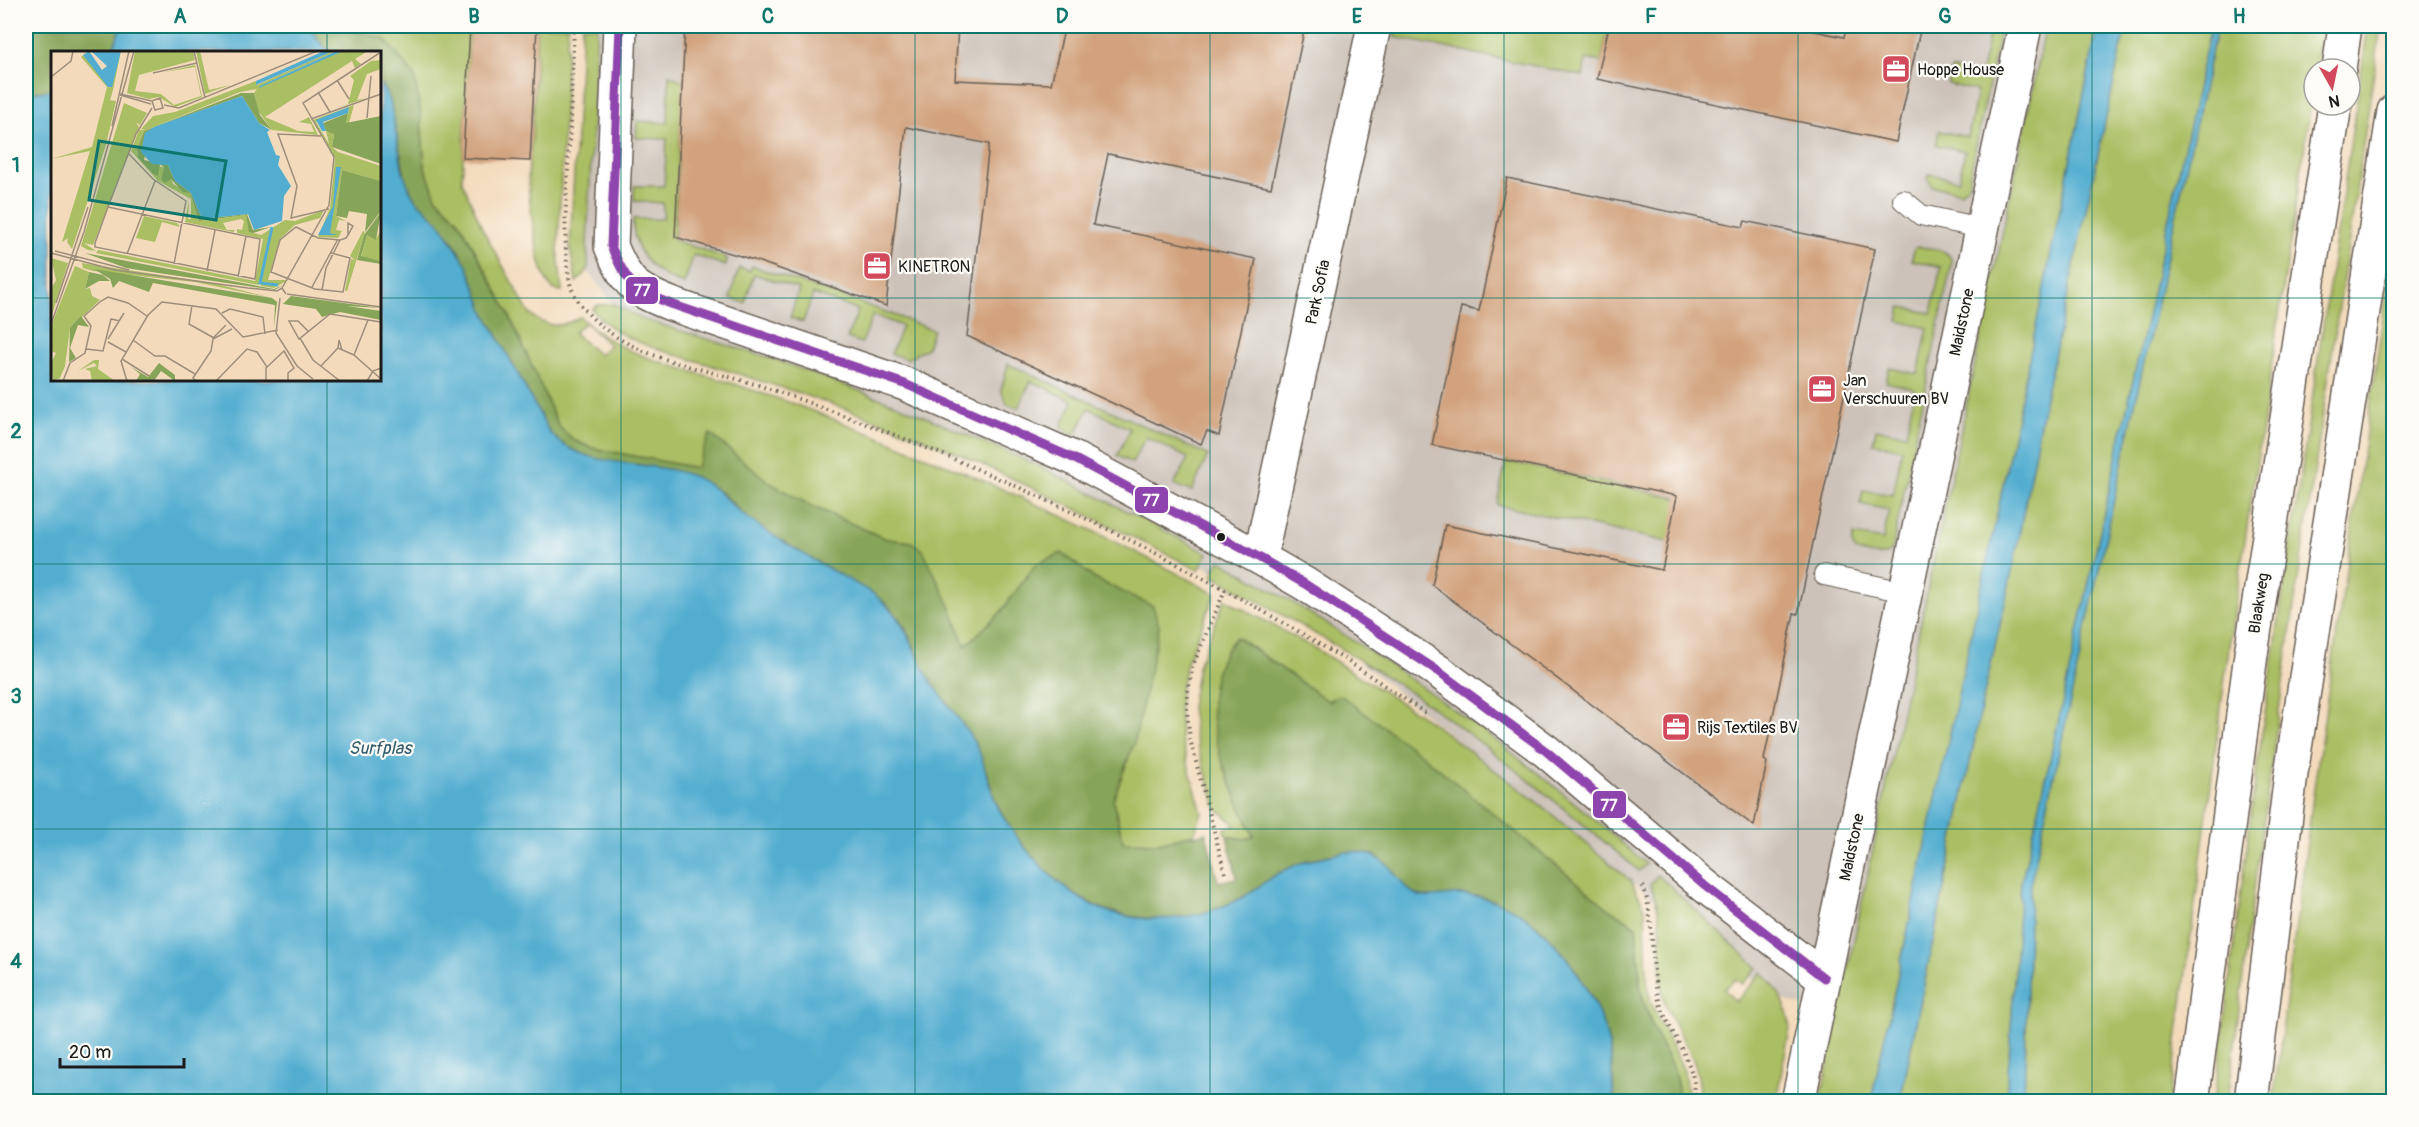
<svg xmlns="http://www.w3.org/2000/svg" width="2419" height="1127" font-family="Pangolin,sans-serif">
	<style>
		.industrial { fill: #ccc2b9 }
		.green { fill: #aabe63; stroke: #636d40; stroke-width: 1.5; fill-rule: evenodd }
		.forest { fill: #87a559; stroke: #52603a; stroke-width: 1.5 }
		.water { fill: #52add0; stroke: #376476; stroke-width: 1.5 }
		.building { fill: #d1a27d }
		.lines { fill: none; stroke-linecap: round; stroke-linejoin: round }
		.service-casing { stroke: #675e54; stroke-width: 22 }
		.minor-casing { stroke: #675e54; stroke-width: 36 }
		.secondary-casing { stroke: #675e54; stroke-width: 36 }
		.path { stroke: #675e54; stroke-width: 4; stroke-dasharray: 1.5 4.5; stroke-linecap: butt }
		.service { stroke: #fff; stroke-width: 20 }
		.minor { stroke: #fff; stroke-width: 33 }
		.secondary { stroke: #fff; stroke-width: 33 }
		.bus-1-casing { stroke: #fdfcf7; stroke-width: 14 }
		.bus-1 { stroke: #8e44ad; stroke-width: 9 }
		.grid { fill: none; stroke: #0f766e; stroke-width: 1.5; stroke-opacity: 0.55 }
		.bus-dot { fill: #1c1c1c; stroke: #fdfcf7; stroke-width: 2 }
		.labels { text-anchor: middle; stroke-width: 4.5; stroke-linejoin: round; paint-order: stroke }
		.poi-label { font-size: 16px; fill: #1c1c1c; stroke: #fdfcf7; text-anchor: start }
		.street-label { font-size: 16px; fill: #1c1c1c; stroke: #fdfcf7 }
		.water-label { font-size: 18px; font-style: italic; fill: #345d6d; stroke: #fdfcf7 }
		.inset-river { fill: none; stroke: #52add0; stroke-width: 3 }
		.inset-road { fill: none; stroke: #9d8e7b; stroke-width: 1.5 }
		.view { fill: #0f766e; fill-opacity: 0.15; stroke: #0f766e; stroke-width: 3 }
		.inset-edge { fill: none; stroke: #1c1c1c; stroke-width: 3 }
		.line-badge { stroke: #fdfcf7; stroke-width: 2 }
		.badge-label { font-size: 16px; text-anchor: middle; font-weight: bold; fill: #fff }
		.neatline { fill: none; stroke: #0f766e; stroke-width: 2 }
		.grid-label { font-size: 20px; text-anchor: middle; font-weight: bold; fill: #0f766e }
	</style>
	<rect width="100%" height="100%" fill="#fdfcf7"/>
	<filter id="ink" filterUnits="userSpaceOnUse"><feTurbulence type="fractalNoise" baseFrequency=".0167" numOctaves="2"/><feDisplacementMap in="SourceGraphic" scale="12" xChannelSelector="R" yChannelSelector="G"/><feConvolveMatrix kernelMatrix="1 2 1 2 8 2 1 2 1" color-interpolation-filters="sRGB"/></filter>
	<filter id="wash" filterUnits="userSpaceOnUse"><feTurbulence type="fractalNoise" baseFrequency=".008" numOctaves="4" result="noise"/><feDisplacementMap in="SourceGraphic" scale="24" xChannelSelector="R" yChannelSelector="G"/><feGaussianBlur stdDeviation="1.35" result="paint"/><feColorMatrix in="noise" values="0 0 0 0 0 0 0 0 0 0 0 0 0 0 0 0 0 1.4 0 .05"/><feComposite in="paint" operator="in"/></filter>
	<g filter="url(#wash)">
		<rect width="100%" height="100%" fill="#f3dabb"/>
		<polygon class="industrial" points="591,26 2047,26 1842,1020 1775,997 1311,622 910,413 629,324 586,269"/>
		<g class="green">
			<path d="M337 26H470L462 181 483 230 529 313C546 329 561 328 580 317 618 354 666 364 715 378 747 388 778 398 810 410 948 463 1086 522 1215 594L1187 662 1180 692 1179 707 1181 739 1202 813 1194 834 1159 843 1123 842 1113 800 1135 740 1159 626 1152 606 1095 579 1062 553 1036 564 1001 612 965 647 950 606 911 542 886 539 809 505 770 483 710 434 697 468 592 448 575 441 559 427 507 310 459 221 436 197 425 168 420 109 414 75 384 39ZM585 322 609 345 599 355 574 333Z"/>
			<path d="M537 26H568L558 252 562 291C557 291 553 290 550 286 536 269 526 186 529 163 535 121 535 71 537 26Z"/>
			<path d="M582 26H597L587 246C587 265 594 269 576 282L570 248Z"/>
			<polygon points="1397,26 1609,26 1601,62 1586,59 1583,76 1394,37"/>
			<polygon points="1972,26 2001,26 1968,185 1961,192 1932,186 1928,179 1929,174 1959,180 1965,151 1936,145 1939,131 1968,137 1977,91 1948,84 1951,69 1980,76 1990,30"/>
			<polygon points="2046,26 2098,26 1999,505 1871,1101 1820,1102"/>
			<polygon points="2126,26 2211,26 2038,814 2021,882 2006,1101 1900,1102 1984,694 2014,563 2043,407"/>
			<polygon points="2217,26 2322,26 2316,69 2314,69 2314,85 2229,646 2169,1101 2024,1102 2030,886"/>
			<polygon points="2368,26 2381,26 2287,654 2249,925 2228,1101 2214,1101 2257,767"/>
			<path d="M669 75 683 81 674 240 727 258 726 266 694 255 684 284C653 275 632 252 633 219H663V203L634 201V186H664L667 139 636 138 637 121 668 123Z"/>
			<path d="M1918 247C1930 248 1950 248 1952 262L1892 550C1883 560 1869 554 1856 551L1852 544 1854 535 1883 540 1889 510 1860 504 1863 490 1893 495 1902 449 1873 443 1876 429 1906 434 1915 389 1886 382 1889 368 1918 374 1928 328 1898 321 1901 307 1931 313 1941 267 1911 260 1915 248Z"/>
			<polygon points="2393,249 2393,1101 2273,1101 2313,796"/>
			<polygon points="752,266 875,308 933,330 927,348 907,359 891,354 902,326 873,315 862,343 847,338 858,310 813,294 803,322 790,318 799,289 754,274 745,303 730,298 739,268 750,271"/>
			<path d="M613 304 642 319 776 360 898 405 1037 465 1208 553 1199 570C1114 528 1028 484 941 446 867 414 790 390 713 366 674 353 618 344 592 309L598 305Z"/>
			<polygon points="1008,364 1208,455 1192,491 1174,485 1188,458 1146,437 1132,463 1117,456 1130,429 1089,408 1075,435 1061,428 1073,401 1031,381 1018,408 1007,404 1001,390"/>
			<polygon points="1506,461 1685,500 1785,567 1497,505"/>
			<path d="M1220 560C1372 646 1516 748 1646 864L1639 871C1574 816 1508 762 1439 712 1367 661 1289 619 1212 575Z"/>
			<path d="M1225 599 1316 649 1430 721 1542 806 1631 881 1645 908 1647 979 1651 1003 1684 1071 1688 1101H1680L1675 1073 1652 1026 1641 992 1636 926 1608 909 1422 755 1328 701 1237 637C1185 697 1226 776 1254 837L1245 839 1227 836 1225 828 1236 825 1217 809 1195 738 1191 707 1198 666Z"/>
			<path d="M1658 875 1758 968 1742 984 1736 979 1724 989 1736 1002 1762 972C1778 990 1788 1004 1790 1028L1776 1101H1700C1701 1055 1679 1041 1665 1003 1658 983 1662 963 1661 943 1661 923 1658 902 1650 884Z"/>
		</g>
		<g class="forest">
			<polygon points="26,26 121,26 112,52 52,52 52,90 26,93"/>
			<path d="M308 26H337L384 39 414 75 420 109 425 168 436 197 459 221 507 310 559 427 575 441 592 448 696 468 710 434 770 483 809 505 886 539 911 542 923 550 950 606 965 646 1001 612 1036 564 1062 553 1095 579 1153 606 1159 626 1135 740 1113 800 1123 842 1159 843 1194 834V836L1206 833 1218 882 1237 878 1227 836 1245 839 1254 836C1226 776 1185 697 1236 637L1328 701 1340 695 1422 755 1608 908 1636 926 1641 992 1652 1026 1675 1073 1680 1101H1614C1613 1081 1613 1059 1607 1038 1593 986 1548 918 1494 901 1481 896 1467 894 1453 895 1441 896 1429 899 1418 895 1386 883 1395 845 1343 853 1320 856 1296 863 1276 875 1264 882 1253 892 1241 898 1197 922 1144 926 1098 907 1058 891 1013 841 996 802 989 785 986 766 977 749 963 719 938 696 923 667 914 647 908 628 893 611 881 597 862 589 847 579 815 560 781 542 750 520 739 512 731 499 719 491 711 485 696 484 686 481 650 471 612 464 576 453L558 442 550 433 485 313 467 265 452 240 415 199 406 182 390 100 380 83V52H332L324 47Z"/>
		</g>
		<g class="water">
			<polygon points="121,26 308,26 324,47 332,52 112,52"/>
			<polygon points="2098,26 2126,26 2043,407 2014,563 1984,694 1900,1101 1871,1101 1999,505"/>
			<polygon points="2211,26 2217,26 2030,886 2024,1101 2006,1101 2021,882 2038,814"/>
			<path d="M380 83 390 100 403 172 410 190 415 199 440 223 467 265 485 313 550 433C584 470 643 459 687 474 716 483 727 503 749 519 788 547 832 570 874 594 904 618 907 636 924 669 939 697 963 720 978 749 986 767 989 787 997 805 1014 839 1050 881 1083 900 1131 928 1196 923 1243 897 1256 890 1266 880 1279 873 1297 863 1319 857 1340 853 1363 849 1382 855 1396 875 1403 884 1408 892 1420 896 1430 899 1441 896 1452 895 1466 894 1480 896 1494 901 1548 918 1592 986 1607 1037 1613 1058 1612 1080 1614 1101H26V93L52 90V380H380Z"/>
		</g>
		<g id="blocks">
			<g class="building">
				<polygon points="470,26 537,26 530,161 463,158"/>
				<polygon points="685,26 958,26 955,80 1051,84 1065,26 1305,26 1271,188 1108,154 1093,225 1256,259 1219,436 1207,431 1201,444 967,336 989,144 906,127 886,306 754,260 675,237"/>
				<polygon points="1609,26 1790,26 1844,37 1847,26 1921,26 1896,142 1597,79"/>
				<polygon points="1507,178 1743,227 1745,221 1875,249 1798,614 1794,613 1764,760 1767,762 1754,826 1432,585 1445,525 1662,570 1677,496 1432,445 1461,307 1479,311"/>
			</g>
		</g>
	</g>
	<g filter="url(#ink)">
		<use href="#blocks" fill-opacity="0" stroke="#675e54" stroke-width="1.5"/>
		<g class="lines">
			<g class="service-casing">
				<g id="service">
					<polyline points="1903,200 1921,215 1981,228"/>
					<polyline points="1824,575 1905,592"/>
				</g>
			</g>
			<g class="minor-casing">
				<g id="minor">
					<path d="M620 26 611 246C627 284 633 289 671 304L905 384 1073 458 1260 558 1305 584 1438 671 1546 751 1705 886 1824 978"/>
					<polyline points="1260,558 1374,26"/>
					<polyline points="1798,1102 2025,26"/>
				</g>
			</g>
			<g class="secondary-casing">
				<g id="secondary">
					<polyline points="2339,69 2345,26"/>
					<polyline points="2192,1102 2251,654 2335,105"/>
					<polyline points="2251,1102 2291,774 2394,111"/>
				</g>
			</g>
			<g class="path">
				<path d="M574 26C572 73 570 120 568 167 566 204 563 242 569 278 570 286 574 295 578 301 619 360 701 366 764 387 963 455 1155 544 1334 653 1366 672 1396 694 1427 714"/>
				<polyline points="1225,873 1190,739 1187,712 1188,691 1193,665 1225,590"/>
				<path d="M1643 886C1655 921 1650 957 1657 992 1663 1023 1686 1048 1693 1078 1695 1086 1695 1094 1695 1102"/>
			</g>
			<use href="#service" class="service"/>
			<use href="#minor" class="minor"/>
			<use href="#secondary" class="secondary"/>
			<g class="bus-1-casing">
				<path id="bus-1" d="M620 26 611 246C627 284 633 289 671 304L905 384 1073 458 1260 558 1305 584 1438 671 1546 751 1705 886 1824 978"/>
			</g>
			<use href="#bus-1" class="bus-1"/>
		</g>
	</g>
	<path class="grid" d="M327 26V52M621 26V1102M915 26V1102M1210 26V1102M1504 26V1102M1798 26V1102M2092 26V1102M26 298H52M380 298H2394M327 380V1102M26 564H2394M26 829H2394"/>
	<defs>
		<g id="office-square" transform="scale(1.5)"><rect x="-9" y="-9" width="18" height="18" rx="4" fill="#d1495b" stroke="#fdfcf7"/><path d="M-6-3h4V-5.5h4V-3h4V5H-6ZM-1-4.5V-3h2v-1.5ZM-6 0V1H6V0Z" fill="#fff"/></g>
	</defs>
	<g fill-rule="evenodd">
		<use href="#office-square" x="1896" y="69"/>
		<use href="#office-square" x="877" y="266"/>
		<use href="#office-square" x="1822" y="389"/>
		<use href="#office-square" x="1676" y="727"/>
	</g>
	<circle class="bus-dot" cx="1221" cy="537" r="5"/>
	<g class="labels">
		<g class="poi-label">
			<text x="1917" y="75">Hoppe House</text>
			<text x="898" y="272">KINETRON</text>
			<text x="1843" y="386">Jan<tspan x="1843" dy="18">Verschuuren BV</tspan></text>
			<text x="1697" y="733">Rijs Textiles BV</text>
		</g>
		<g class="street-label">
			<text transform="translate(1317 292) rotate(-78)" y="6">Park Sofia</text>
			<text transform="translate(1961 322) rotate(-78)" y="6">Maidstone</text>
			<text transform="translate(2258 603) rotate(-81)" y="6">Blaakweg</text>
			<text transform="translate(1851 847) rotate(-78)" y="6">Maidstone</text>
		</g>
		<g class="water-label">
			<text x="380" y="754">Surfplas</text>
		</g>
	</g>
	<g transform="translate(51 51)">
		<rect width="330" height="330" fill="#f3dabb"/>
		<path d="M70 0 62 39 19 186 11 191 39 100 0 108 41 96 56 36 30 6 33 4 59 37ZM84 0H142L144 9 88 24 84 40 110 43 123 54 150 45 144 16 113 21 144 14 151 46 124 56 108 46 98 48 76 42ZM145 0H149L158 39 179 34 154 43ZM282 0H286L209 35 292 0H317L304 8 310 13 304 17 301 10 214 66 247 80 263 81 260 73 248 71 258 66 267 84 221 79 208 61 203 42 206 38 189 41 93 80 86 98 87 107 101 122 106 115 113 116 110 128 114 131 120 127 122 133 139 142 148 170 195 164 199 181 210 184 234 169 244 170 273 159 269 167 244 174 229 188 217 229H237L223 237 210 235 214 205 208 234 45 202 47 199 204 230 212 188 186 182V178L191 179 193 170 190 168 172 172 176 179H184L182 181 134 171 138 149 137 168H140V148L107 130 80 100 88 79H94L90 78 102 65 124 61 205 30 206 34ZM330 9V18L316 23 306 49 316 47 280 59 297 53 303 29 299 25 320 10ZM58 49 65 50 55 94 21 198 16 191ZM73 52 96 62 89 74 85 72 88 76 42 194 33 192 45 200 37 199 30 195ZM303 54 298 72H295L298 57 265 71 278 93 275 80 283 82 281 96 287 101 330 115V130L291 119 285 165 295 170 288 169 285 179 291 180 287 187 267 186 279 157 284 107 262 69ZM93 165 126 172 129 176 111 171 104 191 85 187ZM330 179V210L310 206 316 184 325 188ZM312 180 314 181 296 240H294L300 208 304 209 299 205ZM0 207 17 212 0 267V238L5 229ZM31 212 162 232 221 247 144 231 42 220 32 217ZM24 215 38 221 34 238 39 237 41 245 49 249 19 277 14 315 9 327 2 330 0 312 5 302 0 300V275ZM43 309H48L47 318 64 330H41L39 320 34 318 46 315 43 312 27 320Z" fill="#aabe63"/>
		<path d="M190 42H203L209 64 221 79 208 72 191 45 101 77 93 109 117 114 124 130 140 142 151 168 196 163 202 179 220 176 202 182 198 181 195 164 148 170 139 142 132 141 120 128 114 132 110 128 113 116 109 113 107 125 101 122 87 107 86 98 93 80ZM297 62 295 72 330 65V113L281 96 283 83 275 80 272 72ZM291 119 330 130V160L314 181 316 163 298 160 296 167 285 165ZM330 161 325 189 316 184 310 205 330 210V213L306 209 313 184ZM34 202 223 238 232 234 224 239 114 223 75 217ZM43 218 221 247 226 251 223 276 224 254 102 232 98 241 68 230 62 237 59 228ZM38 221 52 224 59 230H48L34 238ZM240 245 330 257 296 255 330 260V269L289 261 271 266 265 258 232 253ZM30 265 38 276 27 274 19 297 25 307 18 311 19 277ZM108 312 124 324V330L110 320 103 330H85L89 323 80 316 97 326Z" fill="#87a559"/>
		<path d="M38 0 51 19 56 15 41 1 70 0 61 36H57L32 4ZM273 0H282L205 34V30ZM286 0H292L208 37 209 35ZM191 45 208 72 219 79 216 81 225 104 229 105 227 114 240 135 233 145 231 170 203 179 197 163 151 168 140 142 124 130 117 114 101 113 90 101 94 82 103 76ZM298 56 297 62 272 71 275 80H271L265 69ZM285 116H290L279 182 286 184H267L282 155Z" fill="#52add0"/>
		<path class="inset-river" d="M221 176 209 232 227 234"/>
		<path class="inset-road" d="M143 0 154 47M102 22 146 12M0 26 20 10 22 0M286 29 298 48M267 41 279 61M69 43 101 50 109 47 112 57 104 59 101 50M69 44 100 53M113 54 128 57 266 0M316 67 320 25M260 68 330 43M61 75 78 0M270 85 227 83 246 135 240 167 278 158M78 103 102 128 135 150 123 213M57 156 209 188 204 228 44 196V192L57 156 85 83 101 57M4 200 78 219M0 202 64 219 197 237 226 240 231 237 235 243M280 202 299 207 292 241 264 238 220 221 229 189 245 176 267 187 289 189M76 203 104 130M156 220 164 179M187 226 195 185M261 236 287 188M231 237 278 154 283 106 252 52 330 1M271 239 275 217 289 189 295 187 297 184 302 175 297 172V184M236 243 330 256M229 247 225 282 246 315 262 328M5 252 37 156M141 254 138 273 163 287M171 262 179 258 212 266 214 283M317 269 303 304 330 328M0 273 33 181 83 0M257 280 247 270H238L248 288 279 263 330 271M162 287 175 274M249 287 262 309 289 330M57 288 73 262M82 289 104 305H114L144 323M57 291 75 301M287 297 288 289 291 299M35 298 52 300 60 268 69 270M71 308 98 325M270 315 287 297 303 304M12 330 19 312 34 302 40 275 33 265 50 250 57 246 77 252 96 265M76 330 70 310 97 264 111 251 165 258 192 286 227 279M145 330 142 327 160 300 162 288 181 278M165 330 196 298 206 301 216 316M215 330V317L233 300 243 317 237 322V330M316 330 322 320 330 317"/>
		<path class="view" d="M48 90 175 110 165 169 38 149Z"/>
		<rect width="330" height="330" class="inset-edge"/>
	</g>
	<g class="line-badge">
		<rect x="625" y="276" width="34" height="29" rx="6" fill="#8e44ad"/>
		<rect x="1134" y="486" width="35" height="28" rx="6" fill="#8e44ad"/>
		<rect x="1592" y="790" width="35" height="29" rx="6" fill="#8e44ad"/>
	</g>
	<g class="badge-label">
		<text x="642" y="296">77</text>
		<text x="1151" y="506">77</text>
		<text x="1609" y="811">77</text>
	</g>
	<rect width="2419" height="1127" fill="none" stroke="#fdfcf7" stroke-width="66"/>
	<g transform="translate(2332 87) rotate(171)"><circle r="28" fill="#fdfcf7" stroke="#a3a29f" stroke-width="1.5"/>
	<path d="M0-4.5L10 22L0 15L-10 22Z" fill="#d1495b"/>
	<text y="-9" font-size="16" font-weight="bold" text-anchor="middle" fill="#1c1c1c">N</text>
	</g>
	<path d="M60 1058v9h124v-9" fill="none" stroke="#1c1c1c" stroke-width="3"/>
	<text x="69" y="1058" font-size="18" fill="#1c1c1c" stroke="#fdfcf7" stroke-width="4.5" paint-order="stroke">20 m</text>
	<rect x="33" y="33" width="2353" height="1061" class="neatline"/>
	<g class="grid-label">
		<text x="180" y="23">A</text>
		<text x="474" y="23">B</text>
		<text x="768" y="23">C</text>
		<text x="1062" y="23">D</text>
		<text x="1357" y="23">E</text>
		<text x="1651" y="23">F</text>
		<text x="1945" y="23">G</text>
		<text x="2239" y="23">H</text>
		<text x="16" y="172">1</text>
		<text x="16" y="438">2</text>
		<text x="16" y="703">3</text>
		<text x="16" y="968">4</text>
	</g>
</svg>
